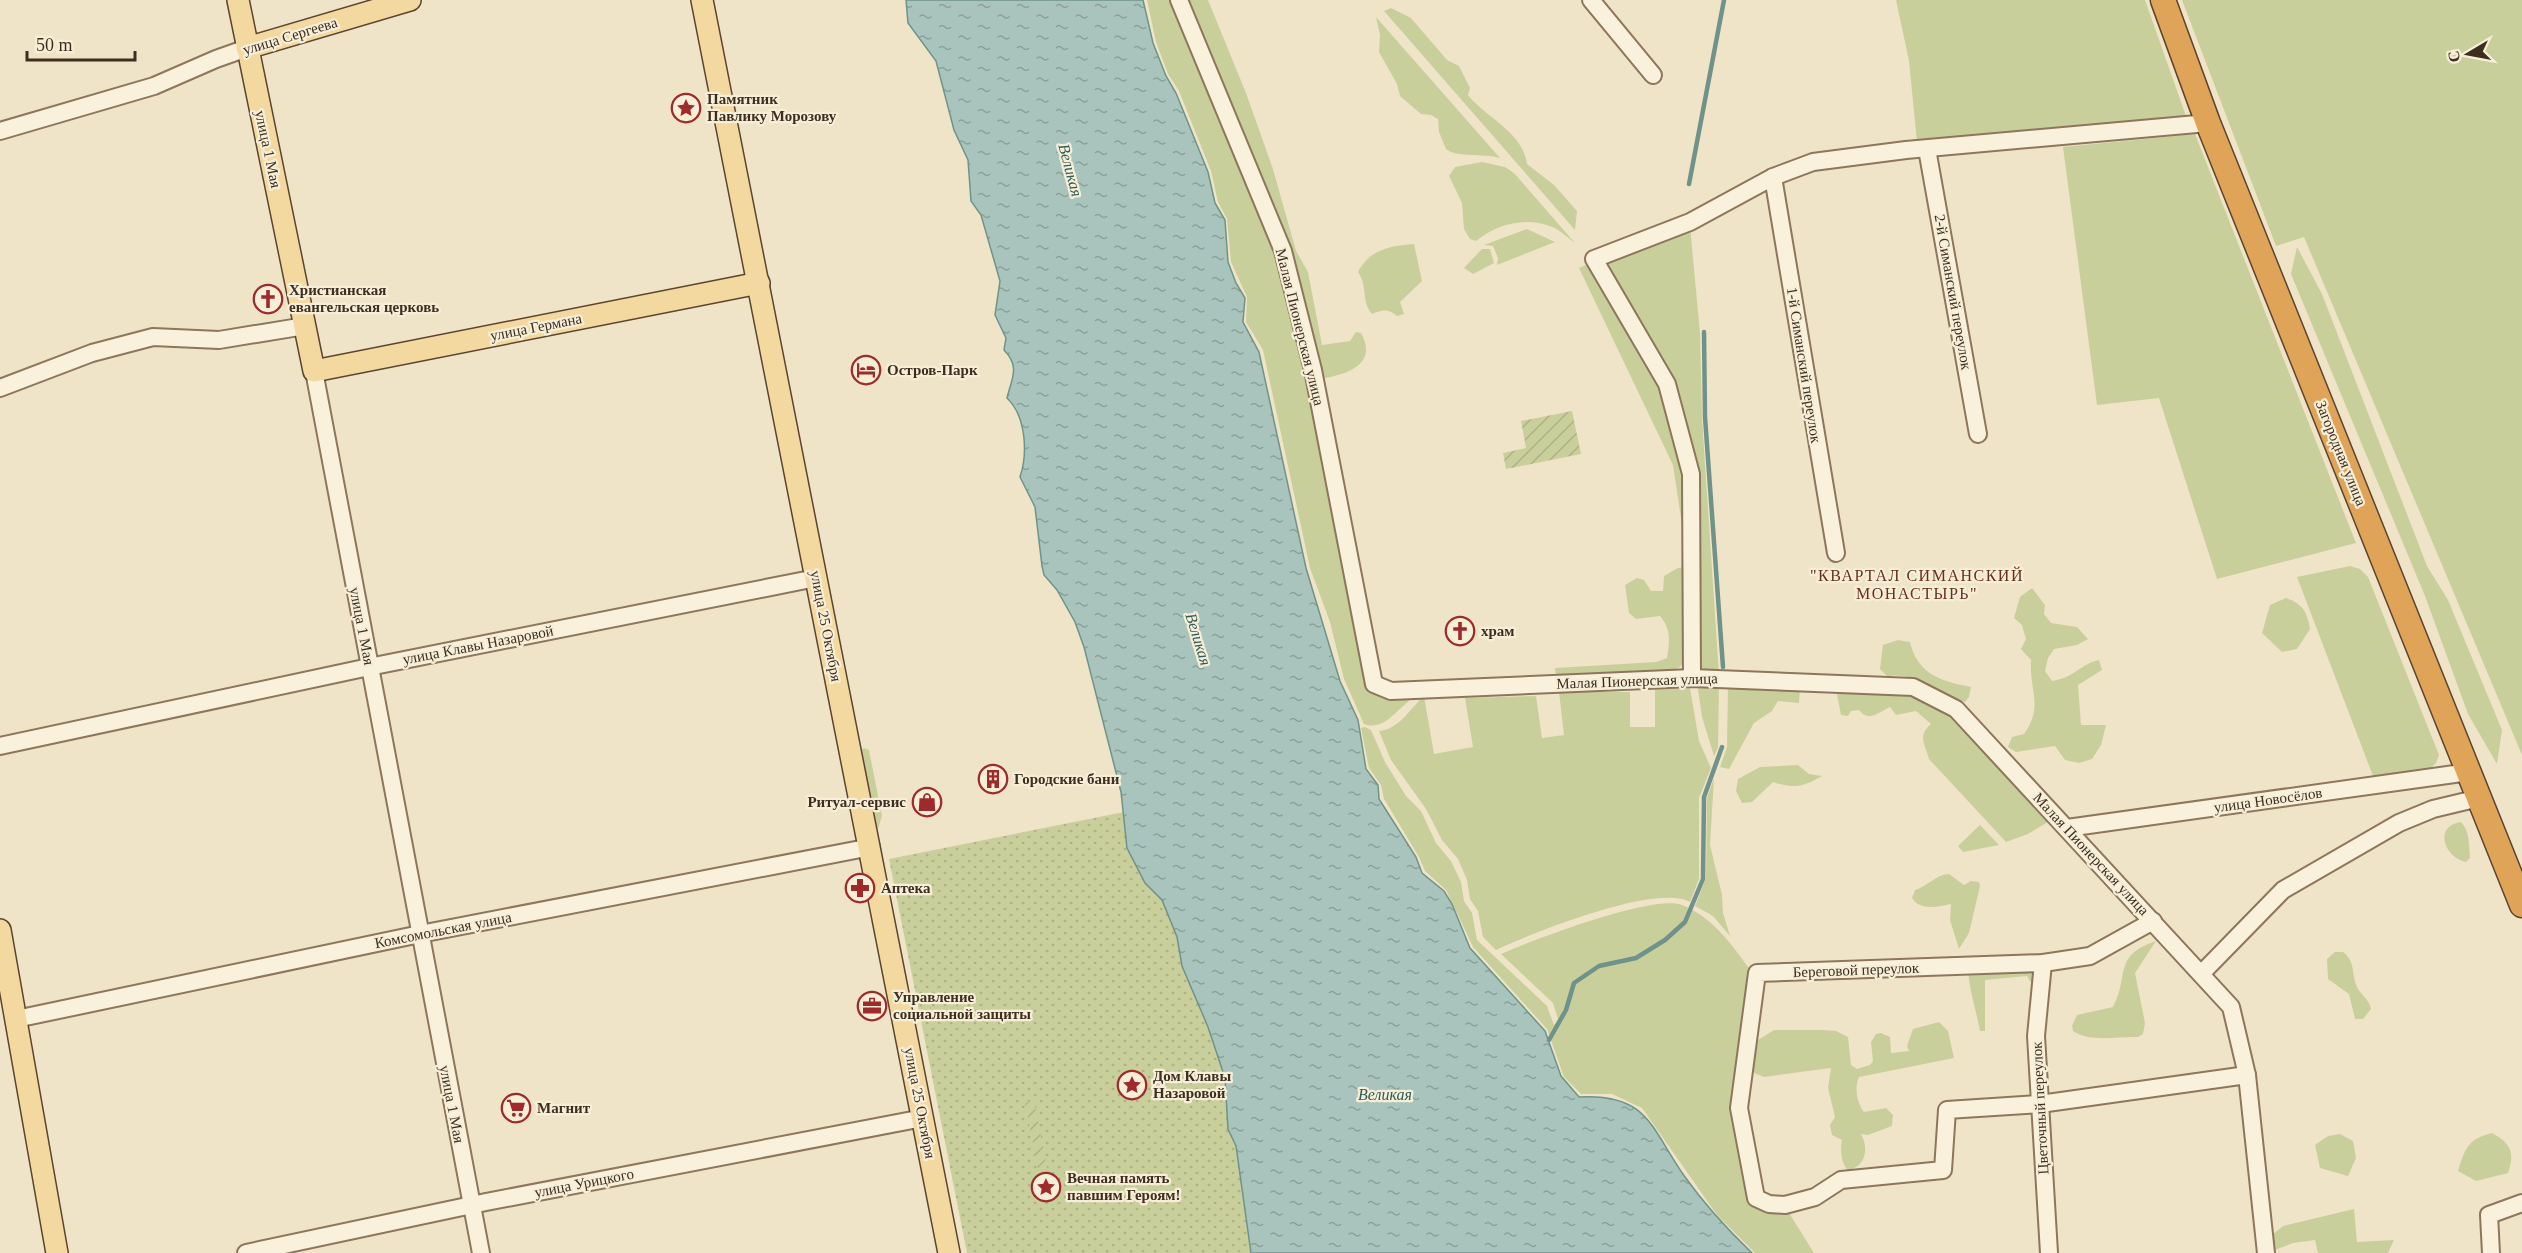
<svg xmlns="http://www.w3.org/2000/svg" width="2522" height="1253" font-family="'Times New Roman',serif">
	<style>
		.grass { fill: #c9cf9b }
		.park { fill: url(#park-dots) }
		.garden { fill: url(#garden-furrows) }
		.water { fill: url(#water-ripples); stroke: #6f938a; stroke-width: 1.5 }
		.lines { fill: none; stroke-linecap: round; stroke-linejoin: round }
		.stream { stroke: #6f938a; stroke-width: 4.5 }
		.minor-casing { stroke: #8d765c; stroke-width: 20 }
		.major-casing { stroke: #5b4430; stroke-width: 24 }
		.highway-casing { stroke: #5b4430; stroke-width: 27 }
		.minor { stroke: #faf1dc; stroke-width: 16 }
		.major { stroke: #f3d9a0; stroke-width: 21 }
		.highway { stroke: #e0a458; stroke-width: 24 }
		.labels { text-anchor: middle; stroke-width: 4.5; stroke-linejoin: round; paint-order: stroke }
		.street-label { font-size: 15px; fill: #3d2e20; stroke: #f7eed8 }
		.poi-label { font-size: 15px; font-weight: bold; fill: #3d2e20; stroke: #f7eed8; text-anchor: start }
		.water-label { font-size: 16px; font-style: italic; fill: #2f5d5a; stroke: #f7eed8 }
		.neighbourhood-label { font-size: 16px; letter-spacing: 1.5px; fill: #6b2e1e; stroke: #f7eed8 }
	</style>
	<defs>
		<pattern id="park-dots" width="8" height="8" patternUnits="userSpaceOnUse" patternTransform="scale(1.5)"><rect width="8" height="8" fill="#c9cf9b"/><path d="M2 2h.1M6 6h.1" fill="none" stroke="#aeb285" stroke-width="1.8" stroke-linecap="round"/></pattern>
		<pattern id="garden-furrows" width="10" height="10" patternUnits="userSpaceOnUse" patternTransform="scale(1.5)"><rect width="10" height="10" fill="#c9cf9b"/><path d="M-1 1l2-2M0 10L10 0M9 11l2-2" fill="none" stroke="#aeb285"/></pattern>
		<pattern id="water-ripples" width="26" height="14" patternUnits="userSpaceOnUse" patternTransform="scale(1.5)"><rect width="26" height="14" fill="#a9c4bc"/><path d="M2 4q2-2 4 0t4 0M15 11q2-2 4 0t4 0" fill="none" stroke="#8ba098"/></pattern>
	</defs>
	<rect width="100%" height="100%" fill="#f0e4c8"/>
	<g class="grass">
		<path d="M1147 0H1174L1279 252 1309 371 1371 686 1410 694 1409 701C1395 712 1383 731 1364 724L1344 679 1330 622 1310 568 1263 350 1246 322 1247 297 1231 262 1227 219 1218 202 1211 171 1179 91 1168 74 1156 42Z"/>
		<path d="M1185 0H1208L1246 93 1273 169 1296 251 1308 272 1322 345 1350 341 1356 332 1361 333C1378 363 1349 374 1324 378L1320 374Z"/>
		<polygon points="1896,0 2145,0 2186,116 1917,142 1909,61"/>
		<polygon points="2182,0 2522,0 2522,755 2304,237 2276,246"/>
		<path d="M1391 8 1411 18 1447 60 1459 66 1470 88 1468 95C1486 118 1523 132 1527 164L1554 185 1577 211 1575 230 1384 11Z"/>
		<path d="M1376 17 1500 158C1483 153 1456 158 1446 149L1439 132 1438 119 1431 115 1421 114 1400 96 1397 84 1379 52 1380 35Z"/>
		<polygon points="2195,134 2356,543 2217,579 2159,398 2097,405 2063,147"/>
		<path d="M1482 162 1505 167 1514 173 1575 243C1568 238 1560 230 1552 227 1526 216 1497 224 1476 241L1470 239 1464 229 1462 203 1449 176 1455 167Z"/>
		<polygon points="1690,226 1700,333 1702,418 1719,675 1696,674 1694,474 1670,383 1599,261"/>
		<polygon points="1527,229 1555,242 1497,265 1498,258 1493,246 1484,245"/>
		<path d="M1414 244 1422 281 1400 302 1404 314 1397 316C1388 308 1382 310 1372 314 1361 301 1368 286 1358 272 1370 249 1390 246 1414 244Z"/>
		<polygon points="2297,247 2322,294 2427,566 2448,600 2502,730 2497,764 2468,714 2425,596 2291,274"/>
		<polygon points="1482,249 1490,249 1494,263 1473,274 1464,268"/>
		<polygon points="1593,262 1665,385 1689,474 1687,558 1673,465 1579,268"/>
		<polygon points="2350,566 2360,569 2368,577 2439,755 2436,763 2431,768 2373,776 2297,577"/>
		<path d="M1687 567 1686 658 1680 667 1672 670 1556 675 1555 668 1656 662 1667 658C1670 642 1671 629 1660 616L1636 619 1629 613 1625 585 1637 578 1644 580 1651 591H1663L1664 576 1678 568Z"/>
		<path d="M2032 588 2045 605 2044 614 2051 623 2077 627 2088 639 2077 645 2054 649 2048 658 2045 671 2052 681C2074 678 2082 663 2099 660L2102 670 2078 685 2081 725H2106L2101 745 2092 759 2079 763 2065 760 2055 746 2016 752 2008 747 2012 737 2024 734C2044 705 2029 692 2031 660L2021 649 2026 639 2022 625 2014 618 2020 597Z"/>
		<path d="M2286 598C2303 604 2307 612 2310 629L2297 649 2282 652 2262 633 2270 605Z"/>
		<path d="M1898 640 1910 642C1918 675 1941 681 1971 687L1969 697 1965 702C1937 692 1918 672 1887 676L1880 669 1883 645Z"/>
		<polygon points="1697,683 1719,684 1718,748 1714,756 1702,717"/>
		<polygon points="1728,685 1800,688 1799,703 1778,701 1772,711 1754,723 1729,769 1720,767 1727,747"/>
		<path d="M1690 688 1699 741 1711 768 1699 798V879L1690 902C1656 883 1532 933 1496 950L1483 937 1478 911 1470 899 1467 880 1458 859 1442 840 1426 809 1391 760 1379 731C1400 729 1409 709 1424 696L1434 754 1473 747 1465 698 1536 696 1542 738 1564 735 1559 692H1630V727H1655V689Z"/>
		<path d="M1836 689 1912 692 1956 714 2053 819 2028 834 2006 842 1929 759C1925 744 1917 736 1931 724L1916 711 1896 715 1890 707C1879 712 1869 723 1859 710L1851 711 1848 716 1841 715Z"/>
		<path d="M1365 727 1371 730 1385 762 1406 796 1421 811 1436 843 1451 861 1461 882 1464 901 1472 913 1477 940 1547 1006 1554 1025 1558 1019 1553 1003 1501 954C1533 940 1653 894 1682 905 1715 918 1734 948 1754 975L1736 1108 1752 1200 1786 1208 1814 1253H1755L1717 1215 1642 1108 1612 1094H1581L1564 1077 1547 1029 1473 947 1446 890 1425 871 1419 857 1384 799 1381 785 1369 768 1361 728Z"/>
		<polygon points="864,748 869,750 882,816 878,829 874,825 859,752"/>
		<path d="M1798 765 1809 774 1822 776C1803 787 1793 789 1773 782L1752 802 1742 803 1736 791 1738 779 1760 767Z"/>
		<polygon points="1714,778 1710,845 1722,895 1723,913 1730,936 1713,916 1695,906 1706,878 1707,798"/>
		<path d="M2461 822C2470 831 2469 846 2470 858L2466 862C2443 857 2434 825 2461 822Z"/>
		<polygon points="1980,825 1999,845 1963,852 1958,846"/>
		<path d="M1949 874 1964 885 1971 881 1979 882 1980 886 1969 933 1959 949 1950 920 1951 904C1938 907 1920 911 1912 898L1915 890C1928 886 1935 875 1949 874Z"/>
		<path d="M2156 941 2135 973 2145 1023 2143 1034 2138 1037C2120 1036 2090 1043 2073 1031L2072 1026 2077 1015 2113 1007C2130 975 2112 956 2156 941Z"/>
		<path d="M2335 952H2343C2356 961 2351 976 2358 989 2363 997 2369 999 2371 1009L2363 1019H2355L2349 994 2328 979 2327 959Z"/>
		<path d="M2039 970 2036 990 2027 976 1985 980V1031H1980C1978 1018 1967 981 1969 972Z"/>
		<path d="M1939 1022 1948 1031 1954 1058 1859 1077C1854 1088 1857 1103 1864 1112L1886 1108 1893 1115 1892 1126 1868 1135 1861 1134C1869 1148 1866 1167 1848 1170 1841 1164 1840 1149 1842 1140L1832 1135 1830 1125 1835 1117 1828 1088 1831 1068 1764 1077 1754 1073 1752 1068 1755 1042 1774 1030H1823L1836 1031 1848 1037 1851 1065 1857 1069 1870 1065 1873 1061 1871 1042 1876 1034 1881 1033 1890 1037 1891 1053 1909 1051 1907 1046 1913 1029Z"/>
		<path d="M2492 1133C2511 1143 2515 1153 2508 1173L2476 1181 2458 1171C2465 1148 2468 1139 2492 1133Z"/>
		<polygon points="2340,1134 2353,1141 2356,1158 2348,1176 2320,1168 2315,1145 2328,1136"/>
		<polygon points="2354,1209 2357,1242 2394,1240 2388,1253 2318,1253 2315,1240 2293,1243 2272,1251 2271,1236 2283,1226"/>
	</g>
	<polygon class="park" points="1124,812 1127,848 1145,883 1162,900 1177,937 1182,966 1208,1027 1225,1078 1228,1129 1236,1146 1251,1253 967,1253 889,859"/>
	<g class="garden">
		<polygon points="1572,411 1581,454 1506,469 1503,453 1526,448 1521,421"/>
		<polygon points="1034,1101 1049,1178 1040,1180 1025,1103"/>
	</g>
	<path class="water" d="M906 0H1143L1153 43 1166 76 1176 93 1208 172 1215 203 1225 220 1228 262 1236 283 1245 298 1243 322 1259 352 1306 568 1340 681 1358 720 1366 769 1378 785 1379 799 1416 857 1422 873 1444 891 1452 904 1470 948 1545 1031 1561 1076 1579 1097C1649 1093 1651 1129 1685 1177 1705 1205 1727 1229 1752 1253H1251L1236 1146 1228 1129 1225 1078 1208 1027 1182 966 1177 937 1162 900 1145 883 1127 848 1121 792 1084 647 1075 622 1057 590 1044 575 1042 566 1035 507 1020 477C1028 453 1026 416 1007 398 1011 380 1021 367 1004 350L1006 338 995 315 1000 281 981 215 971 201 968 160 954 130 936 61 908 23Z"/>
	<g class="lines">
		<g class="stream">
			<polyline points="1689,184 1724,0"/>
			<polyline points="1704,332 1705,417 1723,667"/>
			<polyline points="1549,1040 1566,1010 1574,983 1599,966 1636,958 1665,940 1685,922 1703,879 1704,797 1722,747"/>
		</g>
		<g class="minor-casing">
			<g id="minor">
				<polyline points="1179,0 1283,251 1313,370 1374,684 1391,691 1692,678 1913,687 1956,709 2231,1007 2247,1075 2266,1253"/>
				<polyline points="1591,0 1653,75"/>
				<polyline points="0,131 154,86 216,59 247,48"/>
				<polyline points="1927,149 1978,434"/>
				<polyline points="1773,177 1836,553"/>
				<polyline points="314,371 481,1253"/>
				<polyline points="0,388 92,353 153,337 219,340 305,326"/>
				<polyline points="1692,678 1691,474 1667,384 1594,259 1690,222 1773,177 1813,162 1906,150 2208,123"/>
				<polyline points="0,746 369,667 816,578"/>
				<polyline points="2067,828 2469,772"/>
				<polyline points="2153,921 2090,956 2043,963 1757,973 1739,1108 1756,1198 1769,1204 1785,1205 1815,1197 1841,1180 1943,1170 1947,1110 2040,1104 2247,1075"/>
				<polyline points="2043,963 2036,1036 2049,1253"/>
				<polyline points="2201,974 2283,890 2399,823 2433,809 2479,798"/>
				<polyline points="16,1019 420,934 871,847"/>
				<polyline points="246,1253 486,1202 923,1118"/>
				<polyline points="2491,1253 2489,1215 2522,1203"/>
			</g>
		</g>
		<g class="major-casing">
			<g id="major">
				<polyline points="238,0 314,371 759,283"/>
				<polyline points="702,0 949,1253"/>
				<polyline points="247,48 410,0"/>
				<polyline points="0,930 57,1253"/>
			</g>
		</g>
		<g class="highway-casing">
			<polyline id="highway" points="2163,0 2208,123 2522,905"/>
		</g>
		<use href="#minor" class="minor"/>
		<use href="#major" class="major"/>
		<use href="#highway" class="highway"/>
	</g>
	<defs>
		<g id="sight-ring" transform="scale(1.5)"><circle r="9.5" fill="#f7eed8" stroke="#9e2a2b" stroke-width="1.5"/><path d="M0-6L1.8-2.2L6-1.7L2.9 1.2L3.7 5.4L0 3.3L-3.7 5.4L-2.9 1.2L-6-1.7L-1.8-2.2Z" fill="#9e2a2b"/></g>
		<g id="church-ring" transform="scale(1.5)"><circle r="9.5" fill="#f7eed8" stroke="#9e2a2b" stroke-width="1.5"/><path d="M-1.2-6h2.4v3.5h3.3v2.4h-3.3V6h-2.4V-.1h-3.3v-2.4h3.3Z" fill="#9e2a2b"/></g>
		<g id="hotel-ring" transform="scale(1.5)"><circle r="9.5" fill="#f7eed8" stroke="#9e2a2b" stroke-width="1.5"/><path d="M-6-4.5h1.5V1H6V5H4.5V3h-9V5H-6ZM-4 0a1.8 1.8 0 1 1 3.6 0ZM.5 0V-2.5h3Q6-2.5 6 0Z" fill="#9e2a2b"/></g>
		<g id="building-ring" transform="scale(1.5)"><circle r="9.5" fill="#f7eed8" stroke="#9e2a2b" stroke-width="1.5"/><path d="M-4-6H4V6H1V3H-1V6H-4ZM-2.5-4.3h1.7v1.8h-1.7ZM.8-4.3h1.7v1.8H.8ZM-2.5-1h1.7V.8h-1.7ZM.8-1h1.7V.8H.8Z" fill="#9e2a2b"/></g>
		<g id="shop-ring" transform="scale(1.5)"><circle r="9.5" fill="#f7eed8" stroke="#9e2a2b" stroke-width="1.5"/><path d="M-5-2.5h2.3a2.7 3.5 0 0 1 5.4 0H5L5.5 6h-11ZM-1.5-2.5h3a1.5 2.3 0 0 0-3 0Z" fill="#9e2a2b"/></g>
		<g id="pharmacy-ring" transform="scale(1.5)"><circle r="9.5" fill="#f7eed8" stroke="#9e2a2b" stroke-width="1.5"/><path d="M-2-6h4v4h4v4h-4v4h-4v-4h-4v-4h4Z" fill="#9e2a2b"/></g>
		<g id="office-ring" transform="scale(1.5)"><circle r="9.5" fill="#f7eed8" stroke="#9e2a2b" stroke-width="1.5"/><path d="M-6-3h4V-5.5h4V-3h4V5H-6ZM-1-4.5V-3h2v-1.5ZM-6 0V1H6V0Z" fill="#9e2a2b"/></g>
		<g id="supermarket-ring" transform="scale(1.5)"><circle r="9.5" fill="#f7eed8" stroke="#9e2a2b" stroke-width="1.5"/><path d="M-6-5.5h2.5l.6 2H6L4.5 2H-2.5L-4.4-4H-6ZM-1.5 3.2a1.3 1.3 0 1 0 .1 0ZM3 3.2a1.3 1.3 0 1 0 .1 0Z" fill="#9e2a2b"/></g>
	</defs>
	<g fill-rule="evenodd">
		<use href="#sight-ring" x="686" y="108"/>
		<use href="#church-ring" x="268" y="299"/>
		<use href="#hotel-ring" x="866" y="370"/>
		<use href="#church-ring" x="1460" y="631"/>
		<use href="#building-ring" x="993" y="779"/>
		<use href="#shop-ring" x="927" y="802"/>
		<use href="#pharmacy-ring" x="860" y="888"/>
		<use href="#office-ring" x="872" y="1006"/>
		<use href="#sight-ring" x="1132" y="1085"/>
		<use href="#supermarket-ring" x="516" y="1108"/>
		<use href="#sight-ring" x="1046" y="1187"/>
	</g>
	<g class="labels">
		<g class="street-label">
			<text transform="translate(290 36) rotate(-17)" y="5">улица Сергеева</text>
			<text transform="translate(268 149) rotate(78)" y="5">улица 1 Мая</text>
			<text transform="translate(1953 292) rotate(80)" y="5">2-й Симанский переулок</text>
			<text transform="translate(536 327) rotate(-11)" y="5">улица Германа</text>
			<text transform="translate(1300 327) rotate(76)" y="5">Малая Пионерская улица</text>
			<text transform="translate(1804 365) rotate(81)" y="5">1-й Симанский переулок</text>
			<text transform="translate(2341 453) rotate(68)" y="5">Загородная улица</text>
			<text transform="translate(362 626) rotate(79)" y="5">улица 1 Мая</text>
			<text transform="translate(826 626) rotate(79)" y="5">улица 25 Октября</text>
			<text transform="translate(478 645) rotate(-11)" y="5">улица Клавы Назаровой</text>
			<text transform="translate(1637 681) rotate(-2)" y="5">Малая Пионерская улица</text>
			<text transform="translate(2268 800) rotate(-8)" y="5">улица Новосёлов</text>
			<text transform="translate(2091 854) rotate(47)" y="5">Малая Пионерская улица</text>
			<text transform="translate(443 930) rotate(-11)" y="5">Комсомольская улица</text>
			<text transform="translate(1856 970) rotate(-2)" y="5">Береговой переулок</text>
			<text transform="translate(920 1103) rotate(79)" y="5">улица 25 Октября</text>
			<text transform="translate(452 1104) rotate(79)" y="5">улица 1 Мая</text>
			<text transform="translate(2040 1108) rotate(-93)" y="5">Цветочный переулок</text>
			<text transform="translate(584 1183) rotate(-11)" y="5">улица Урицкого</text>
		</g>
		<g class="poi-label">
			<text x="707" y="104">Памятник<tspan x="707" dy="17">Павлику Морозову</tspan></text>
			<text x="289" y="295">Христианская<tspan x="289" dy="17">евангельская церковь</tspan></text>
			<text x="887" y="375">Остров-Парк</text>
			<text x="1481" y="636">храм</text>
			<text x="1014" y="784">Городские бани</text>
			<text x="906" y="807" text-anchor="end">Ритуал-сервис</text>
			<text x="881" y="893">Аптека</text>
			<text x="893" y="1002">Управление<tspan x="893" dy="17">социальной защиты</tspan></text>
			<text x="1153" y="1081">Дом Клавы<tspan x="1153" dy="17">Назаровой</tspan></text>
			<text x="537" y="1113">Магнит</text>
			<text x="1067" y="1183">Вечная память<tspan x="1067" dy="17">павшим Героям!</tspan></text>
		</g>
		<g class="water-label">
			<text transform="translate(1071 170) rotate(75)" y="6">Великая</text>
			<text transform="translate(1199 639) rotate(73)" y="6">Великая</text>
			<text x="1385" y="1100">Великая</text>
		</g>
		<g class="neighbourhood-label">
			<text x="1917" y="581">"КВАРТАЛ СИМАНСКИЙ<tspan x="1917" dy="18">МОНАСТЫРЬ"</tspan></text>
		</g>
	</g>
	<g transform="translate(2468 54) rotate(260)" stroke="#f7eed8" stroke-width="4.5" paint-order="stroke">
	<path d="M0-4.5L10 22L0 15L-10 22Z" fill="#3d2e20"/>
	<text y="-9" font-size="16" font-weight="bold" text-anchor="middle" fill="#3d2e20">С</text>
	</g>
	<path d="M27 51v9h108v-9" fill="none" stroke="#3d2e20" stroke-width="3"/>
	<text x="36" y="51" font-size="18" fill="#3d2e20" stroke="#f7eed8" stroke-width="4.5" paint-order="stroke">50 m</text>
</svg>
